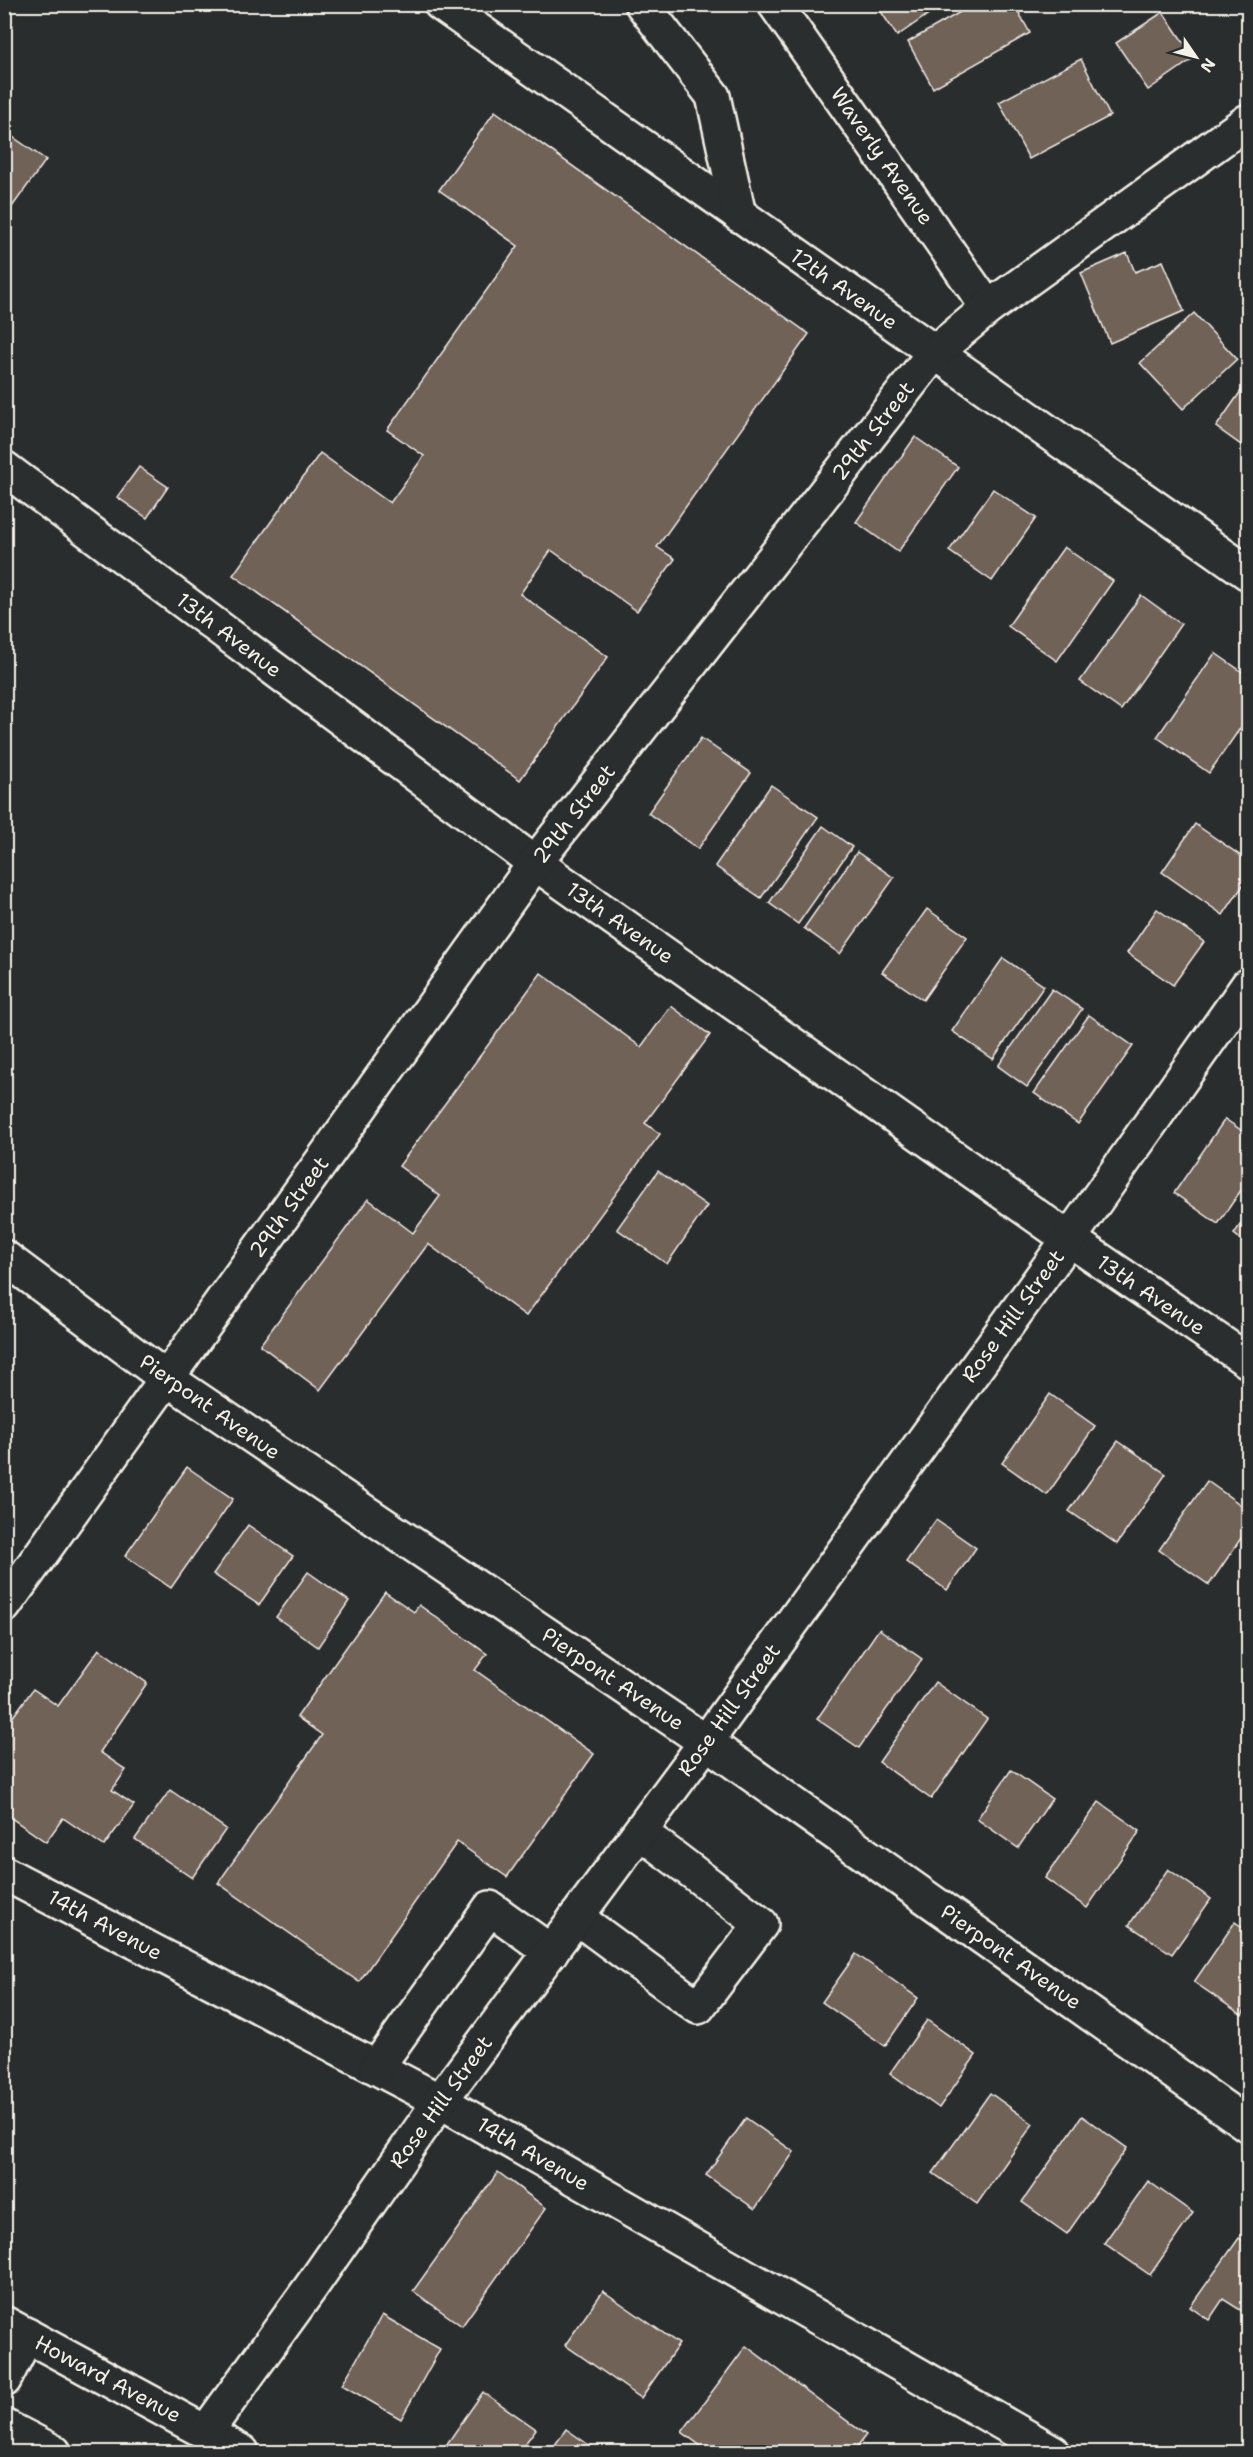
<svg xmlns="http://www.w3.org/2000/svg" width="1253" height="2457" font-family="'Shantell Sans',sans-serif">
	<style>
		.building { fill: #716258; stroke: #f4f1e8; stroke-width: 1.5 }
		.lines { fill: none; stroke-linecap: round; stroke-linejoin: round }
		.minor-casing { stroke: #f4f1e8; stroke-width: 38 }
		.minor { stroke: #2a2d2e; stroke-width: 33 }
		.labels { text-anchor: middle; stroke-width: 6; stroke-linejoin: round; paint-order: stroke }
		.street-label { font-size: 21px; fill: #f4f1e8; stroke: #2a2d2e }
	</style>
	<rect width="100%" height="100%" fill="#2a2d2e"/>
	<filter id="ink" filterUnits="userSpaceOnUse"><feTurbulence type="fractalNoise" baseFrequency=".0167" numOctaves="2"/><feDisplacementMap in="SourceGraphic" scale="12" xChannelSelector="R" yChannelSelector="G"/><feConvolveMatrix kernelMatrix="1 2 1 2 8 2 1 2 1" color-interpolation-filters="sRGB"/></filter>
	<g filter="url(#ink)">
		<g class="building">
			<polygon points="876,4 943,4 897,36"/>
			<polygon points="974,4 1014,4 1030,33 933,88 908,42"/>
			<polygon points="1163,12 1194,58 1148,90 1116,43"/>
			<polygon points="1081,59 1110,116 1029,159 999,102"/>
			<polygon points="495,111 809,334 657,547 675,559 637,611 551,550 520,594 608,657 520,780 233,575 320,453 390,503 424,456 387,430 518,246 439,190"/>
			<polygon points="10,135 46,160 4,218 4,144"/>
			<polygon points="1127,253 1135,272 1163,261 1184,311 1110,343 1081,273"/>
			<polygon points="1194,313 1237,359 1183,409 1140,363"/>
			<polygon points="1248,381 1248,450 1216,427"/>
			<polygon points="915,437 958,467 898,552 856,522"/>
			<polygon points="139,467 168,487 147,518 117,497"/>
			<polygon points="993,489 1036,518 992,581 949,551"/>
			<polygon points="1064,547 1113,581 1057,661 1008,626"/>
			<polygon points="1141,595 1181,624 1121,710 1080,681"/>
			<polygon points="1215,653 1248,676 1248,717 1209,773 1157,737"/>
			<polygon points="701,738 751,773 698,849 648,813"/>
			<polygon points="771,785 818,817 761,898 715,866"/>
			<polygon points="1195,824 1248,861 1248,878 1223,915 1162,872"/>
			<polygon points="823,826 852,847 798,924 769,903"/>
			<polygon points="857,852 894,878 840,954 804,928"/>
			<polygon points="927,909 967,937 923,1000 882,972"/>
			<polygon points="1157,909 1204,942 1173,985 1127,953"/>
			<polygon points="1003,958 1044,986 993,1059 952,1031"/>
			<polygon points="541,973 641,1047 671,1006 710,1035 645,1123 660,1134 526,1316 428,1244 320,1390 260,1345 368,1199 413,1233 440,1196 399,1166"/>
			<polygon points="1052,989 1082,1009 1027,1087 998,1066"/>
			<polygon points="1089,1015 1133,1046 1078,1124 1034,1093"/>
			<polygon points="1225,1119 1248,1135 1248,1180 1218,1224 1174,1193"/>
			<polygon points="658,1171 707,1206 667,1264 617,1229"/>
			<polygon points="1248,1213 1248,1245 1234,1234"/>
			<polygon points="1050,1394 1095,1426 1047,1495 1002,1463"/>
			<polygon points="1118,1441 1166,1474 1117,1544 1069,1511"/>
			<polygon points="187,1467 233,1499 171,1588 125,1556"/>
			<polygon points="1207,1481 1248,1510 1248,1528 1209,1585 1159,1550"/>
			<polygon points="936,1520 976,1548 947,1590 906,1562"/>
			<polygon points="248,1525 293,1556 259,1605 213,1574"/>
			<polygon points="308,1572 349,1601 318,1647 276,1617"/>
			<polygon points="385,1592 414,1612 419,1605 487,1654 475,1670 594,1754 507,1877 457,1842 359,1982 218,1883 322,1735 297,1717"/>
			<polygon points="879,1629 922,1659 859,1748 817,1719"/>
			<polygon points="99,1649 147,1683 100,1752 126,1770 112,1790 134,1805 104,1846 63,1818 46,1842 4,1813 4,1729 33,1689 58,1706"/>
			<polygon points="935,1682 987,1719 931,1799 879,1762"/>
			<polygon points="1011,1770 1052,1799 1018,1848 977,1819"/>
			<polygon points="170,1790 226,1829 192,1878 135,1839"/>
			<polygon points="1099,1802 1140,1831 1087,1908 1045,1878"/>
			<polygon points="1168,1869 1211,1899 1172,1954 1129,1925"/>
			<polygon points="1235,1922 1248,1931 1248,2005 1242,2015 1194,1982"/>
			<polygon points="856,1954 918,1998 885,2046 822,2002"/>
			<polygon points="927,2020 976,2055 939,2108 890,2073"/>
			<polygon points="990,2093 1033,2124 977,2204 933,2173"/>
			<polygon points="1082,2116 1127,2148 1067,2234 1022,2202"/>
			<polygon points="746,2118 794,2152 755,2209 706,2175"/>
			<polygon points="498,2172 546,2208 462,2326 413,2291"/>
			<polygon points="1148,2181 1193,2213 1150,2275 1104,2243"/>
			<polygon points="1239,2238 1248,2245 1248,2315 1223,2299 1209,2320 1190,2307"/>
			<polygon points="603,2291 679,2344 641,2398 565,2345"/>
			<polygon points="382,2315 440,2349 401,2419 342,2385"/>
			<polygon points="746,2346 866,2435 853,2452 709,2452 682,2432"/>
			<polygon points="483,2392 536,2429 519,2452 450,2452 444,2448"/>
			<polygon points="566,2429 599,2452 550,2452"/>
		</g>
		<g class="lines">
			<g class="minor-casing">
				<g id="minor">
					<polyline points="441,4 1248,573"/>
					<polyline points="642,4 713,96 739,215"/>
					<polyline points="775,4 988,308"/>
					<polyline points="4,468 535,863 1069,1239 1248,1361"/>
					<polyline points="4,1257 166,1378 706,1742 1248,2125"/>
					<polyline points="4,1606 535,863 934,353 988,308 1248,121"/>
					<polyline points="4,1873 440,2101 1053,2452"/>
					<polyline points="576,1917 698,2007 761,1924 640,1832"/>
					<polyline points="377,2067 490,1908 551,1952"/>
					<polyline points="4,2323 242,2452"/>
					<polyline points="4,2380 27,2335"/>
					<polyline points="4,2426 54,2452"/>
					<polyline points="206,2432 311,2287 440,2101 706,1742 1069,1239 1248,985"/>
				</g>
			</g>
			<use href="#minor" class="minor"/>
		</g>
	</g>
	<g class="labels">
		<g class="street-label">
			<text transform="translate(882 156) rotate(55)" y="7">Waverly Avenue</text>
			<text transform="translate(844 289) rotate(35)" y="7">12th Avenue</text>
			<text transform="translate(873 431) rotate(-52)" y="7">29th Street</text>
			<text transform="translate(229 635) rotate(37)" y="7">13th Avenue</text>
			<text transform="translate(574 814) rotate(-52)" y="7">29th Street</text>
			<text transform="translate(620 923) rotate(35)" y="7">13th Avenue</text>
			<text transform="translate(289 1207) rotate(-54)" y="7">29th Street</text>
			<text transform="translate(1151 1295) rotate(34)" y="7">13th Avenue</text>
			<text transform="translate(1013 1316) rotate(-54)" y="7">Rose Hill Street</text>
			<text transform="translate(210 1407) rotate(35)" y="7">Pierpont Avenue</text>
			<text transform="translate(613 1679) rotate(34)" y="7">Pierpont Avenue</text>
			<text transform="translate(729 1710) rotate(-54)" y="7">Rose Hill Street</text>
			<text transform="translate(105 1925) rotate(28)" y="7">14th Avenue</text>
			<text transform="translate(1011 1957) rotate(35)" y="7">Pierpont Avenue</text>
			<text transform="translate(441 2102) rotate(-54)" y="7">Rose Hill Street</text>
			<text transform="translate(533 2154) rotate(30)" y="7">14th Avenue</text>
			<text transform="translate(108 2379) rotate(28)" y="7">Howard Avenue</text>
		</g>
	</g>
	<rect width="1253" height="2457" fill="none" stroke="#2a2d2e" stroke-width="24"/>
	<rect x="12" y="12" width="1229" height="2433" fill="none" stroke="#f4f1e8" stroke-width="2" filter="url(#ink)"/>
	<g transform="translate(1196 57) rotate(125)" stroke="#2a2d2e" stroke-width="4.5" paint-order="stroke">
	<path d="M0-4.5L10 22L0 15L-10 22Z" fill="#f4f1e8"/>
	<text y="-9" font-size="16" font-weight="bold" text-anchor="middle" fill="#f4f1e8">N</text>
	</g>
</svg>
